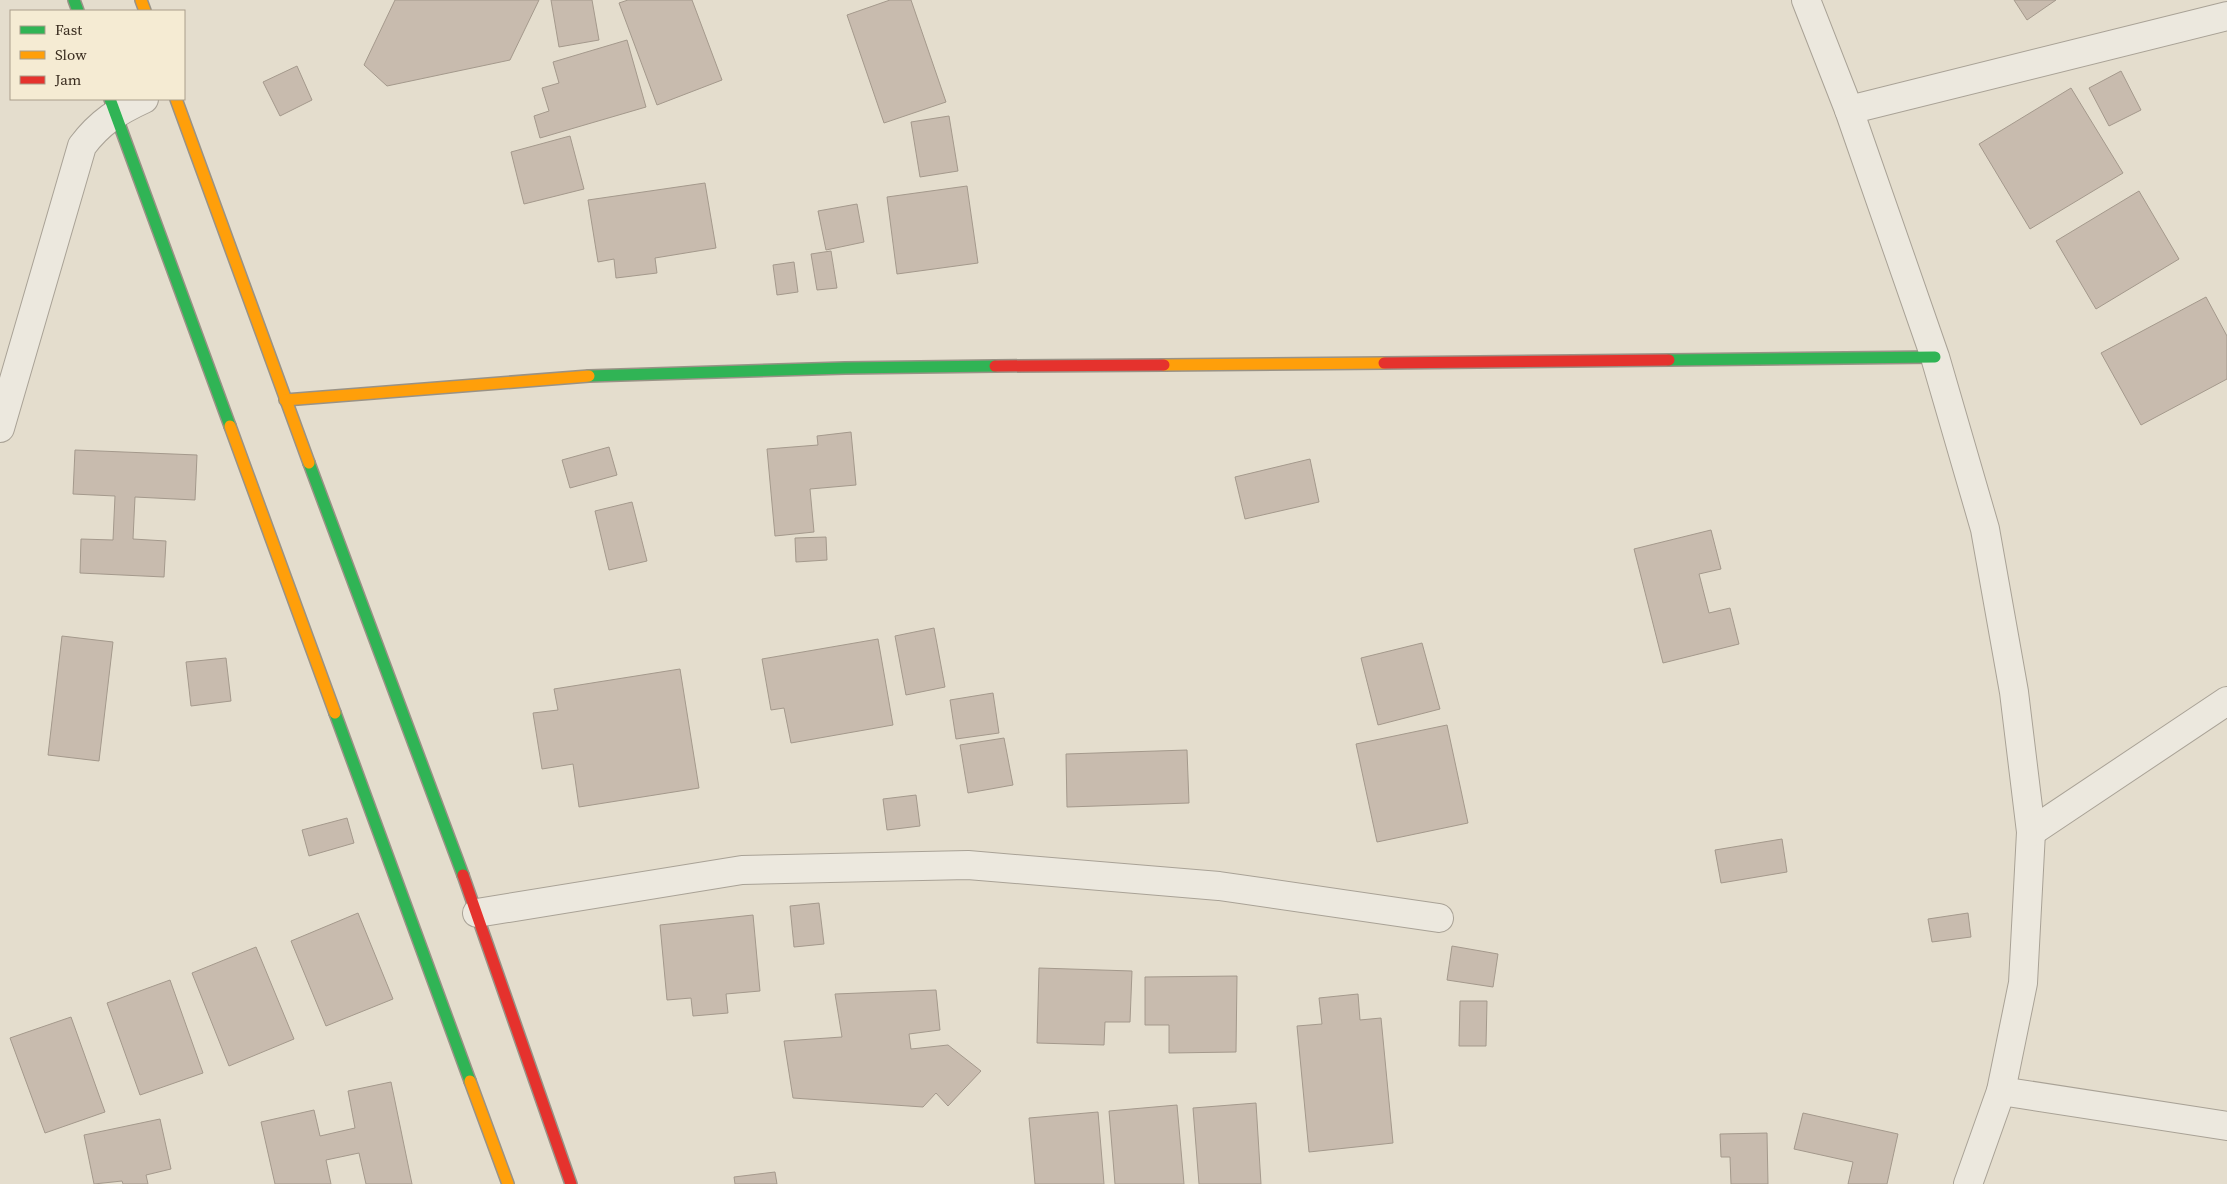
<svg xmlns="http://www.w3.org/2000/svg" width="2227" height="1184" font-family="'Source Serif 4',serif">
	<style>
		.building { fill: #c8bbae; stroke: #a4998c }
		.lines { fill: none; stroke-linecap: round; stroke-linejoin: round }
		.street-casing { stroke: #a9a296; stroke-width: 30 }
		.fast-casing { stroke: #999286; stroke-width: 14 }
		.slow-casing { stroke: #999286; stroke-width: 14 }
		.jam-casing { stroke: #999286; stroke-width: 14 }
		.street { stroke: #ece8de; stroke-width: 28 }
		.fast { stroke: #30b455; stroke-width: 11 }
		.slow { stroke: #ff9f0a; stroke-width: 11 }
		.jam { stroke: #e5322d; stroke-width: 11 }
	</style>
	<rect width="100%" height="100%" fill="#e4ddcd"/>
	<g class="building">
		<polygon points="395,0 539,0 510,60 387,86 364,65"/>
		<polygon points="551,0 592,0 599,40 559,47"/>
		<polygon points="628,0 692,0 722,80 657,105 619,3"/>
		<polygon points="890,0 911,0 946,102 884,123 847,15"/>
		<polygon points="2014,0 2056,0 2027,20"/>
		<polygon points="627,40 646,107 540,138 534,116 549,111 542,88 559,83 553,62"/>
		<polygon points="297,66 312,100 280,116 263,82"/>
		<polygon points="2121,71 2141,110 2109,126 2089,88"/>
		<polygon points="2071,88 2123,173 2030,229 1979,144"/>
		<polygon points="949,116 958,171 920,177 911,122"/>
		<polygon points="570,136 584,189 524,204 511,152"/>
		<polygon points="705,183 716,248 655,258 657,273 616,278 614,259 598,262 588,200"/>
		<polygon points="967,186 978,263 897,274 887,197"/>
		<polygon points="2139,191 2179,259 2096,309 2056,241"/>
		<polygon points="857,204 864,242 826,250 818,211"/>
		<polygon points="831,251 837,288 817,290 811,254"/>
		<polygon points="794,262 798,292 777,295 773,265"/>
		<polygon points="2206,297 2227,336 2227,379 2141,425 2101,353"/>
		<polygon points="851,432 856,485 810,489 814,532 775,536 767,449 818,445 817,436"/>
		<polygon points="609,447 617,475 570,488 562,460"/>
		<polygon points="75,450 197,455 195,500 135,497 133,539 166,541 164,577 80,573 81,539 113,540 115,496 73,494"/>
		<polygon points="1310,459 1319,502 1245,519 1235,477"/>
		<polygon points="632,502 647,561 609,570 595,511"/>
		<polygon points="1711,530 1721,569 1699,574 1709,613 1730,608 1739,644 1663,663 1634,549"/>
		<polygon points="826,537 827,560 796,562 795,538"/>
		<polygon points="934,628 945,687 906,695 895,636"/>
		<polygon points="62,636 113,642 99,761 48,755"/>
		<polygon points="878,639 893,725 791,743 784,708 771,710 762,659"/>
		<polygon points="1422,643 1440,709 1378,725 1361,658"/>
		<polygon points="226,658 231,701 191,706 186,662"/>
		<polygon points="680,669 699,788 579,807 573,764 542,769 533,713 558,710 554,689"/>
		<polygon points="993,693 999,733 956,739 950,700"/>
		<polygon points="1447,725 1468,823 1377,842 1356,744"/>
		<polygon points="1004,738 1013,785 968,793 960,745"/>
		<polygon points="1187,750 1189,803 1067,807 1066,754"/>
		<polygon points="916,795 920,826 887,830 883,799"/>
		<polygon points="347,818 354,843 309,856 302,830"/>
		<polygon points="1782,839 1787,872 1721,883 1715,850"/>
		<polygon points="819,903 824,944 794,947 790,906"/>
		<polygon points="358,913 393,999 326,1026 291,941"/>
		<polygon points="1968,913 1971,937 1932,942 1928,919"/>
		<polygon points="753,915 760,991 726,994 728,1013 693,1016 691,998 667,1000 660,925"/>
		<polygon points="1452,946 1498,954 1493,987 1447,980"/>
		<polygon points="256,947 294,1039 229,1066 192,973"/>
		<polygon points="1039,968 1132,971 1130,1022 1105,1022 1104,1045 1037,1043"/>
		<polygon points="1237,976 1236,1052 1169,1053 1169,1025 1145,1025 1145,977"/>
		<polygon points="170,980 203,1073 140,1095 107,1003"/>
		<polygon points="936,990 940,1030 909,1034 911,1049 948,1045 981,1071 948,1106 936,1093 923,1107 793,1098 784,1041 842,1037 835,994"/>
		<polygon points="1358,994 1360,1020 1381,1018 1393,1143 1309,1152 1297,1026 1322,1024 1319,998"/>
		<polygon points="1460,1001 1487,1001 1486,1046 1459,1046"/>
		<polygon points="71,1017 105,1112 45,1133 10,1038"/>
		<polygon points="391,1082 412,1184 366,1184 359,1153 326,1160 331,1184 275,1184 261,1122 314,1110 320,1136 355,1128 348,1091"/>
		<polygon points="1256,1103 1261,1184 1199,1184 1193,1108"/>
		<polygon points="1177,1105 1184,1184 1115,1184 1109,1111"/>
		<polygon points="1098,1112 1104,1184 1035,1184 1029,1118"/>
		<polygon points="1803,1113 1898,1134 1887,1184 1848,1184 1853,1162 1794,1149"/>
		<polygon points="160,1119 171,1169 146,1175 148,1184 123,1184 122,1181 94,1184 84,1135"/>
		<polygon points="1767,1133 1768,1184 1731,1184 1730,1157 1721,1157 1720,1134"/>
		<polygon points="775,1172 777,1184 735,1184 734,1177"/>
	</g>
	<g class="lines">
		<g class="street-casing">
			<g id="street">
				<polyline points="1806,0 1849,110 1935,357 1985,529 2014,692 2031,832 2023,983 2001,1091 1968,1184"/>
				<polyline points="1849,110 2227,16"/>
				<path d="M0 428 82 146C100 122 118 111 144 99"/>
				<polyline points="2031,832 2227,701"/>
				<polyline points="477,913 742,870 968,865 1219,886 1439,918"/>
				<polyline points="2001,1091 2227,1126"/>
			</g>
		</g>
		<g class="fast-casing">
			<g id="fast">
				<polyline points="74,0 78,11"/>
				<polyline points="110,99 230,426"/>
				<polyline points="1669,360 1935,357"/>
				<polyline points="589,376 845,368 995,366"/>
				<polyline points="309,463 463,875"/>
				<polyline points="335,713 470,1081"/>
			</g>
		</g>
		<g class="slow-casing">
			<g id="slow">
				<polyline points="141,0 145,11"/>
				<polyline points="176,99 309,463"/>
				<polyline points="1164,365 1384,363"/>
				<polyline points="285,400 589,376"/>
				<polyline points="230,426 335,713"/>
				<polyline points="470,1081 508,1184"/>
			</g>
		</g>
		<g class="jam-casing">
			<g id="jam">
				<polyline points="1384,363 1669,360"/>
				<polyline points="995,366 1164,365"/>
				<polyline points="463,875 571,1184"/>
			</g>
		</g>
		<use href="#street" class="street"/>
		<use href="#fast" class="fast"/>
		<use href="#slow" class="slow"/>
		<use href="#jam" class="jam"/>
	</g>
	<rect x="10" y="10" width="175" height="90" fill="#f5ebd3" stroke="#a99e8b"/>
	<rect x="20" y="26" width="25" height="8" fill="#30b455" stroke="#a99e8b"/>
	<text x="55" y="35" font-size="15" fill="#382b1e">Fast</text>
	<rect x="20" y="51" width="25" height="8" fill="#ff9f0a" stroke="#a99e8b"/>
	<text x="55" y="60" font-size="15" fill="#382b1e">Slow</text>
	<rect x="20" y="76" width="25" height="8" fill="#e5322d" stroke="#a99e8b"/>
	<text x="55" y="85" font-size="15" fill="#382b1e">Jam</text>
</svg>
